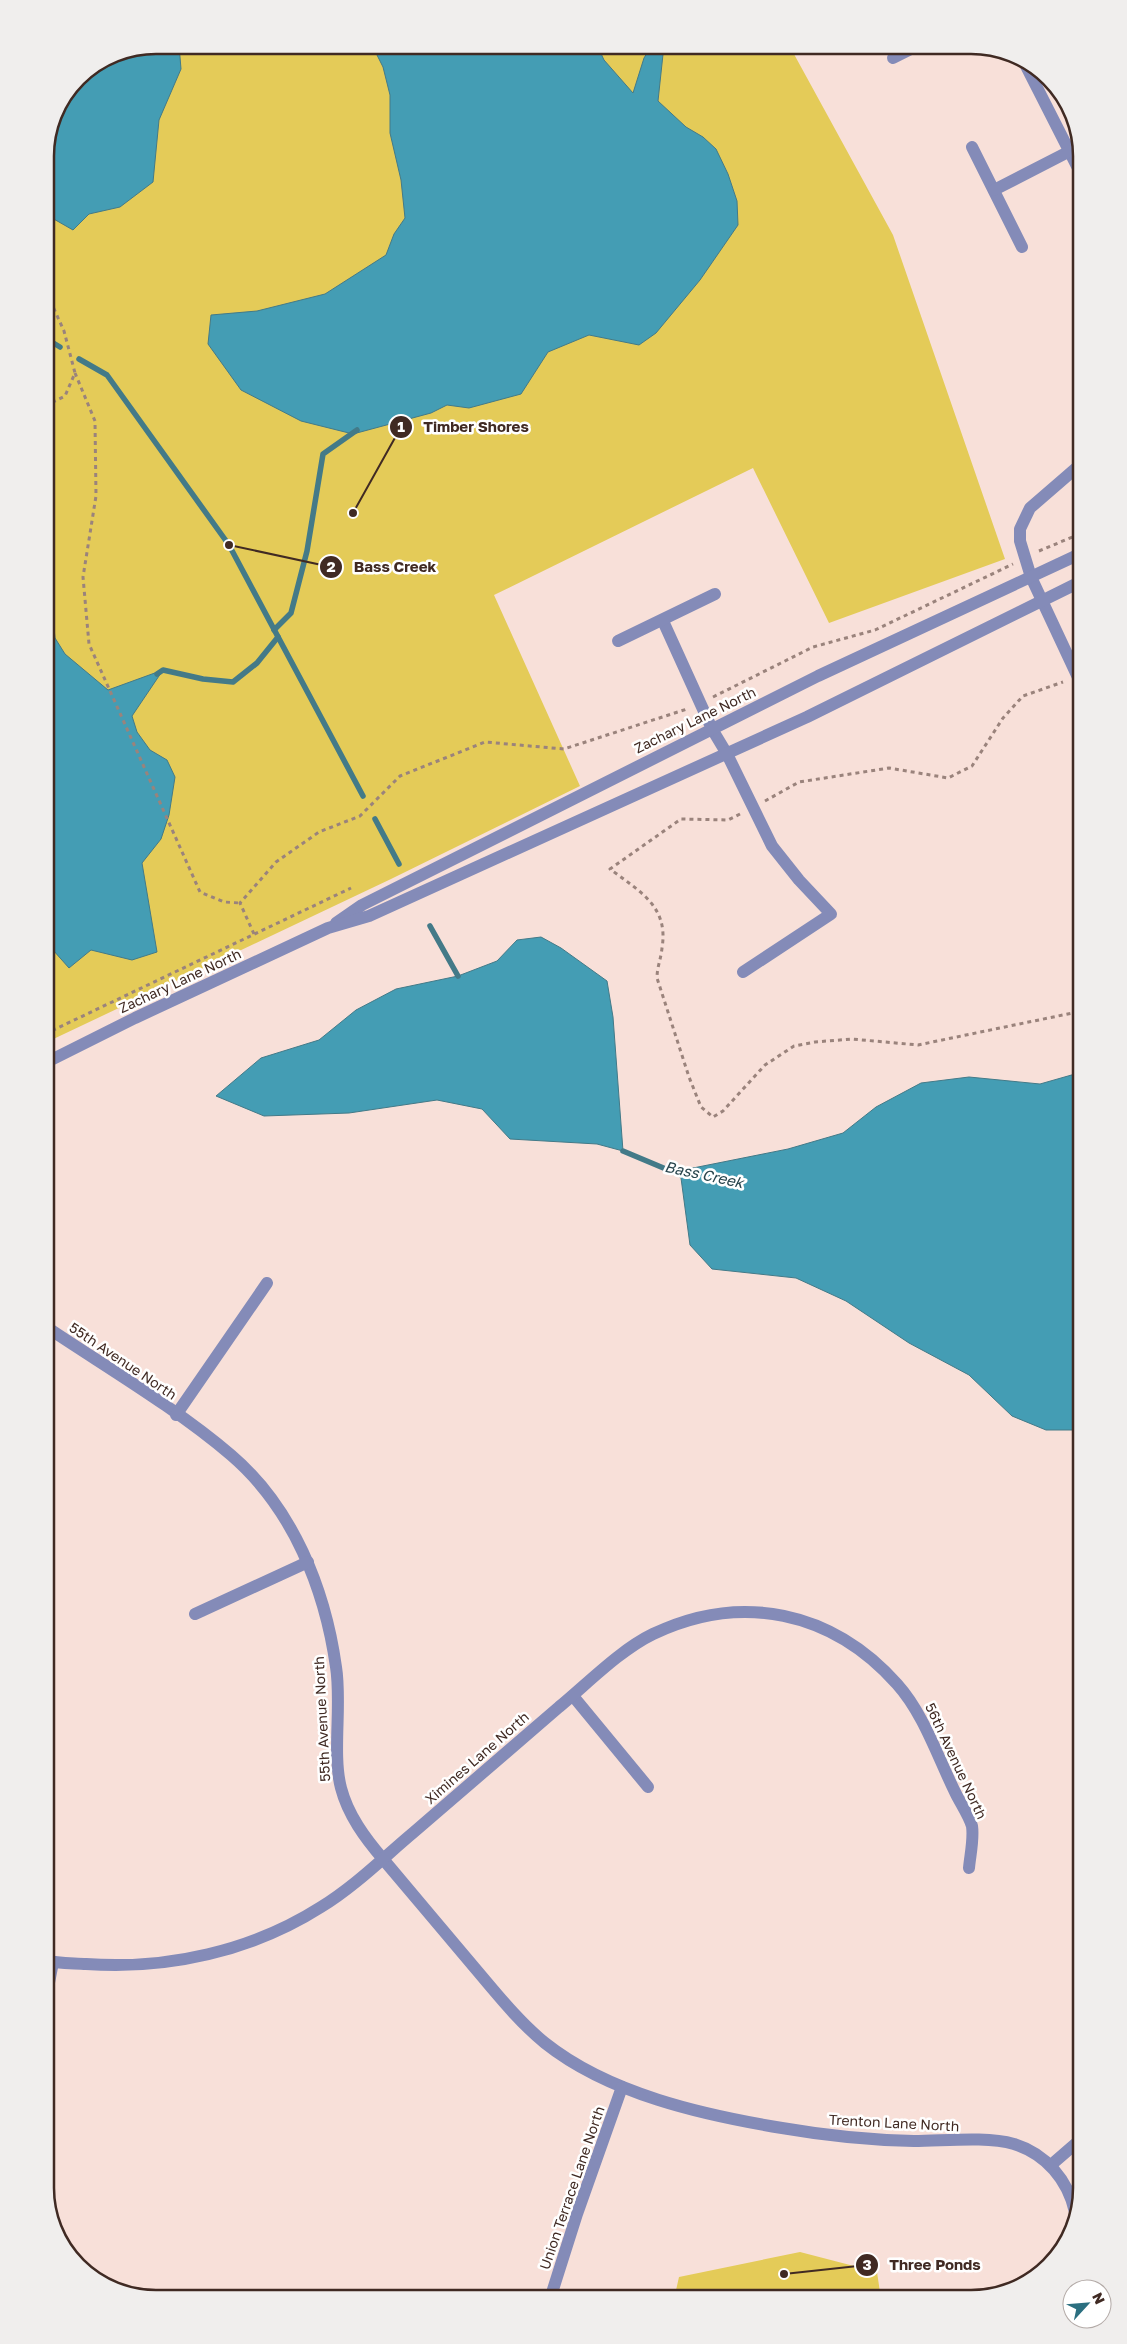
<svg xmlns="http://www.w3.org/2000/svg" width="1127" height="2344" font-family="'Golos Text',sans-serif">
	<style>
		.green { fill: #e4cb58 }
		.water { fill: #449db4; stroke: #437a88 }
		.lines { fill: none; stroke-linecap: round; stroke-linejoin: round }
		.stream { stroke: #437a88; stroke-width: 5.5 }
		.path { stroke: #9a837c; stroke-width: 3; stroke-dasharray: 4 4; stroke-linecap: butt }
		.minor { stroke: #848bb8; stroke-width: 12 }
		.labels { text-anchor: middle; stroke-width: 5; stroke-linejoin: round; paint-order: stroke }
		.street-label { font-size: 14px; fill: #402a23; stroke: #fff }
		.water-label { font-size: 15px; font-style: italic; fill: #29454d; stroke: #fff }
		.rim { fill: none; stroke: #402a23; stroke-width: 2.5 }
		.leader { fill: none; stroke: #402a23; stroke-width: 2 }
		.callout-dot { fill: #402a23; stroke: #fff; stroke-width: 2 }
		.mark-label { font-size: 15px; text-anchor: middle; font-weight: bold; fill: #fff }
		.callout-label { font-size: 15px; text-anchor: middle; font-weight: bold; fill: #402a23; stroke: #fff; stroke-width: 5; stroke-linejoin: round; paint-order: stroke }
	</style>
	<rect width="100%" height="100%" fill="#f8e0d9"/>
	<g class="green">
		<polygon points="156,45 789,45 893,235 1005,559 829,623 753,468 494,595 580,786 391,879 45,1043 45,149 54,113 78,77 114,53"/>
		<polygon points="800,2252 877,2272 881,2299 674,2299 679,2277"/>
	</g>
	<g class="water">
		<polygon points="156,45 179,45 181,69 159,120 153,182 120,207 89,214 73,230 45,214 45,149 54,113 78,77 114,53"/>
		<polygon points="372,45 597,45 604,60 633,93 644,58 652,45 664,45 658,101 686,127 703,137 716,149 728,174 737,201 738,225 700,280 656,333 639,345 589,335 548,352 521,394 469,408 447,405 431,413 353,434 301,421 241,390 208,344 211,315 257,311 325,294 386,255 394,234 405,218 401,180 390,133 390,95 383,67"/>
		<polygon points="45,602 53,618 55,638 65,654 108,690 163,670 132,716 137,732 150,750 167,760 175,777 169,815 161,839 142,863 157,952 132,960 91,950 69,968 53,950 45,959"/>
		<polygon points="541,937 561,948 607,981 613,1017 623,1151 597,1144 510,1139 482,1109 437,1100 349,1113 264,1116 216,1096 261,1058 319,1040 356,1010 396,989 458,976 497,961 517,940"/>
		<polygon points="1082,1072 1082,1430 1046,1430 1012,1416 969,1375 909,1343 846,1301 796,1278 712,1269 690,1245 681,1178 673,1172 788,1149 843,1133 876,1107 921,1083 969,1077 1040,1084"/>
	</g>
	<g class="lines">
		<g class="stream">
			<polyline points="45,338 60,347"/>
			<polyline points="79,359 107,375 229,545 363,796"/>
			<polyline points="274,630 291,613 307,551 323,454 357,430"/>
			<polyline points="157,674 163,670 203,679 233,682 257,663 278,637"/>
			<polyline points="375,819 399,864"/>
			<polyline points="430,926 458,976"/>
			<polyline points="623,1151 673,1172"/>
		</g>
		<g class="path">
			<polyline points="75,373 95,421 96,496 83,577 89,644 200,892 224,902 240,903"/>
			<polyline points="45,406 65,396 75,373 64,331 45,289"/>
			<polyline points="1039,551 1082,533"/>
			<polyline points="713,697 813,647 875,630 1013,564"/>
			<polyline points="765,801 799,782 889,768 948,778 972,766 1003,718 1023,696 1063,682"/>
			<path d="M740 814 728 820 681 819 610 869C639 891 669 906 662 948 661 959 657 967 657 978L689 1077 701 1107 713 1117 723 1111 765 1065 794 1046 815 1042 852 1039 918 1045 1082 1011"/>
			<polyline points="254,934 240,903 276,862 319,832 360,816 400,776 485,742 564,749 687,709"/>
			<polyline points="45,1034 351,888"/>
		</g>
		<g class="minor">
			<polyline points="893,58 919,45"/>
			<polyline points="1024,62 1082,176"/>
			<polyline points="972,147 1022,247"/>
			<polyline points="994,190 1070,151"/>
			<polyline points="663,621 712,729 727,754 772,846 799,880 831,914 743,972"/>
			<polyline points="618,641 715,594"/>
			<polyline points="1082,686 1031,577 1020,541 1020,529 1030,508 1082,463"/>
			<polyline points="336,923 362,905 818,676 1082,553"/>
			<polyline points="45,1063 135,1018 328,928 369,916 807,717 1082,581"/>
			<path d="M45 1326C106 1367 176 1408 231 1455 293 1508 325 1589 336 1667 342 1704 332 1754 341 1788 348 1815 365 1838 383 1859 413 1895 444 1931 474 1967 497 1994 518 2021 545 2043 609 2094 703 2115 782 2128 828 2136 867 2140 914 2141 944 2141 986 2136 1014 2144 1046 2154 1068 2180 1075 2212"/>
			<polyline points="176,1415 267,1283"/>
			<polyline points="195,1614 308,1562"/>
			<polyline points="573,1696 648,1787"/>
			<path d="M45 1960C58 1964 73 1963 86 1964 167 1970 252 1951 321 1907 355 1886 383 1858 414 1832 462 1791 510 1749 559 1707 587 1684 620 1650 653 1634 741 1592 832 1611 897 1684 924 1714 938 1758 956 1794 961 1804 969 1816 972 1826 974 1839 970 1856 969 1868"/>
			<polyline points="45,2003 53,1962"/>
			<polyline points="1051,2165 1081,2139"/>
			<polyline points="550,2299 577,2214 622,2087"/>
		</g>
	</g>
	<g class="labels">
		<g class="street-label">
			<text transform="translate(695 720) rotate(-26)" y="5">Zachary Lane North</text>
			<text transform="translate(180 981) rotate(-25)" y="5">Zachary Lane North</text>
			<text transform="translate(123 1361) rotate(34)" y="5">55th Avenue North</text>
			<text transform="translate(322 1719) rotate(-93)" y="5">55th Avenue North</text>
			<text transform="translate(477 1758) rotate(-41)" y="5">Ximines Lane North</text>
			<text transform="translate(956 1761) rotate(65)" y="5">56th Avenue North</text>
			<text transform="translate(894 2123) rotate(3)" y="5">Trenton Lane North</text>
			<text transform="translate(572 2188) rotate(-71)" y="5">Union Terrace Lane North</text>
		</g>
		<g class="water-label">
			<text transform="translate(704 1175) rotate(12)" y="5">Bass Creek</text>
		</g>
	</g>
	<path d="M0 0H1127V2344H0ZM156 54H971A102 102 0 0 1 1073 156V2188A102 102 0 0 1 971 2290H156A102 102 0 0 1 54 2188V156A102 102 0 0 1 156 54Z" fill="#f0eeed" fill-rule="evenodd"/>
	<path class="rim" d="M156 54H971A102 102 0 0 1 1073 156V2188A102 102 0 0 1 971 2290H156A102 102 0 0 1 54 2188V156A102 102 0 0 1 156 54Z"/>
	<path class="leader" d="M353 513L401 427M229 545L331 567M784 2274L867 2265"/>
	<g class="callout-dot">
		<circle cx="353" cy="513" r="5"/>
		<circle cx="229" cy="545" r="5"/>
		<circle cx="784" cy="2274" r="5"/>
		<circle cx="401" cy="427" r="12"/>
		<circle cx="331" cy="567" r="12"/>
		<circle cx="867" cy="2265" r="12"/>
	</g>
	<g class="mark-label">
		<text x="401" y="432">1</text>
		<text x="331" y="572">2</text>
		<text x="867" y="2270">3</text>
	</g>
	<g class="callout-label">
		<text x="476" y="432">Timber Shores</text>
		<text x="395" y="572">Bass Creek</text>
		<text x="935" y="2270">Three Ponds</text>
	</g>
	<g transform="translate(1087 2304) rotate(64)"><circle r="24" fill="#ffffff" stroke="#b3aaa7"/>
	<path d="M0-4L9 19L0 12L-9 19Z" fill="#2b6f80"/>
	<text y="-8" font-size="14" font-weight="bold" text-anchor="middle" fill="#402a23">N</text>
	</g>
</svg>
